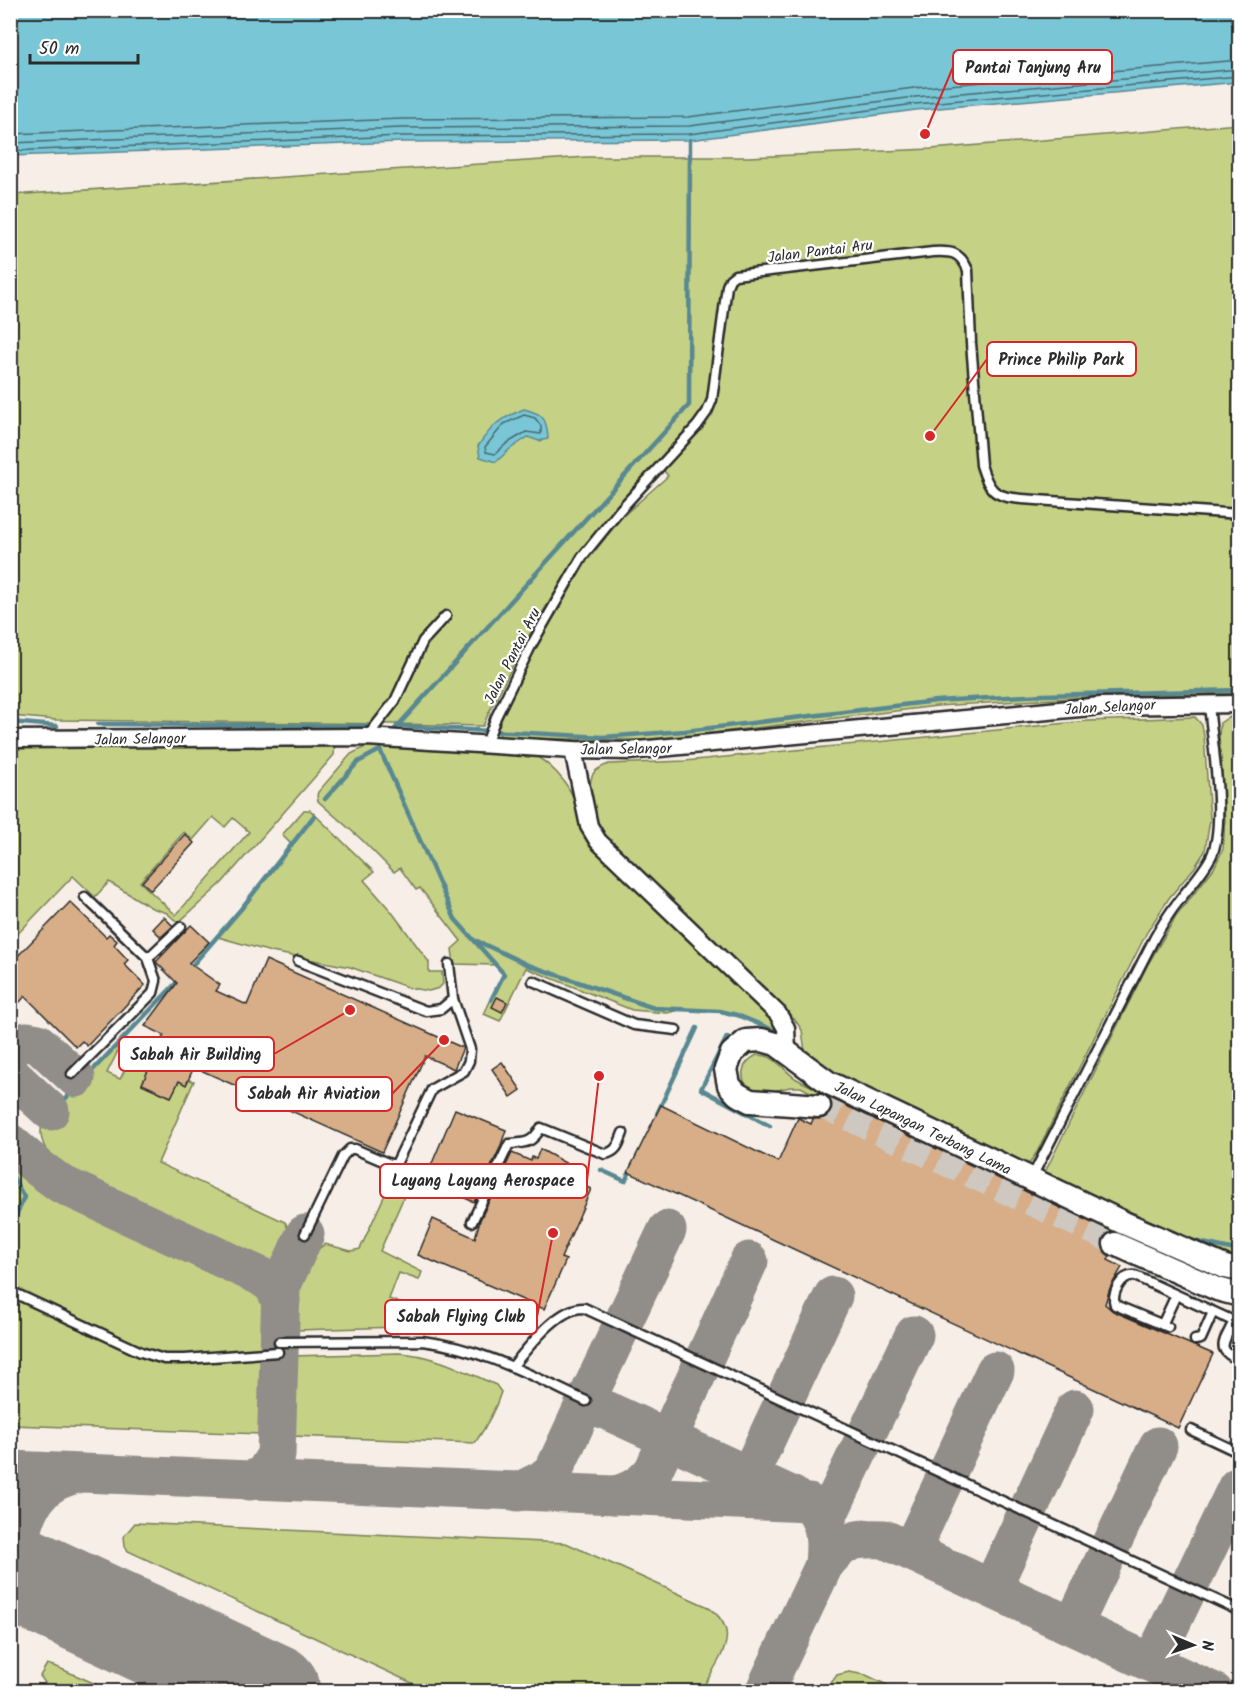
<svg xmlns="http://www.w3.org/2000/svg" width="1250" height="1702" font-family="Kalam,sans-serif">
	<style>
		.green { fill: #c5d184; stroke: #787e58; stroke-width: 1.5; fill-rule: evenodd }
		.water { fill: #78c6d6; stroke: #598892; stroke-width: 1.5 }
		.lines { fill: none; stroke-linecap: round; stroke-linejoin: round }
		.shore { stroke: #4a696f; stroke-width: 1.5 }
		.stream { stroke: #598892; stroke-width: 4.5 }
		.taxiway { stroke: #918d89; stroke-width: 39 }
		.runway { stroke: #918d89; stroke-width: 98 }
		.building { fill: #d7ae88; stroke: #2b2b2b; stroke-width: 1.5 }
		.secondary-tunnel { stroke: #cec8c1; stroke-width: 22; stroke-dasharray: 22 11; stroke-linecap: butt }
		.service-casing { stroke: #2b2b2b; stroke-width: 13 }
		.minor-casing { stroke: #2b2b2b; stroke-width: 21 }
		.secondary-casing { stroke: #2b2b2b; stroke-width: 27 }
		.service { stroke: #fff; stroke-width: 8 }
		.minor { stroke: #fff; stroke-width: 16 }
		.secondary { stroke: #fff; stroke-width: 22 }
		.labels { text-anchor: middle; stroke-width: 4.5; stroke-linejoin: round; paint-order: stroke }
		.street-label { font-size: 15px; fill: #2b2b2b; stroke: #fff }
		.leader { fill: none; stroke: #d62828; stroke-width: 2 }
		.callout-dot { fill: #d62828; stroke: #fff; stroke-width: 2 }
		.callout { fill: #fff; stroke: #d62828; stroke-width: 2 }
		.callout-label { font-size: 16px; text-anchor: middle; font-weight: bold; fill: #2b2b2b }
	</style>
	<rect width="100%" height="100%" fill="#f7efe7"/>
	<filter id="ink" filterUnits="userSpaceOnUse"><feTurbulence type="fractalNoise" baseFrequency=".0167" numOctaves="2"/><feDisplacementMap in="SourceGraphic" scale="12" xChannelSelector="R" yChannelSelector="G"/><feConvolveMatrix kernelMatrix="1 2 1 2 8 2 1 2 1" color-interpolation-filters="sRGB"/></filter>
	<g filter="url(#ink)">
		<g class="green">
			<path d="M1239 124V693L1088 697 937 706 655 740 501 738 497 728 536 647 587 561 623 516 668 476 658 463C597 525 551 591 511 669 502 688 491 706 483 726L395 724 56 720 11 716V195L587 157H748L931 149Z"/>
			<path d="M1195 717 1202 725 1204 736 1210 819 1205 851 1195 867 1169 898 1147 932 1037 1152 1029 1164 1025 1167 850 1085 805 1052 802 1030 795 1020 608 842C603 835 598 829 595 821 591 809 587 786 593 774 596 769 603 766 609 764L685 761 1088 721Z"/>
			<polygon points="1229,717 1239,717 1239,1259 1230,1258 1181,1237 1047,1175 1045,1172 1148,964 1175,918 1214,868 1223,849 1225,821 1219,736 1220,723"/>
			<path d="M335 744 334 755 222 883 178 923 167 913 152 908 109 882 95 897 73 876 11 941V745L215 747ZM213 817 225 827 233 818 249 832 176 915 140 882 184 832 193 840Z"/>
			<path d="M369 745 532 754C559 768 574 791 582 820L770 1014 779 1026 776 1031 737 1015 720 1011 684 1009 667 1013 632 1010 526 968 500 1021 484 1014 503 974 496 965 454 964 452 949 461 941 420 888 416 890 400 868 394 872 362 840 318 801 317 796 318 792 351 754Z"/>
			<polygon points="304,810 310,810 374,872 364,880 391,911 429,962 429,972 442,972 443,984 439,988 429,991 410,988 350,967 271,952 218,937 292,845 282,835"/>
			<path d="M114 1047 119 1049 107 1073 120 1079 132 1056 151 1064 142 1084 171 1097 179 1081 186 1084 189 1080 194 1081 158 1163 285 1222C293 1235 288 1252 279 1264L270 1265 244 1255 58 1167C48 1154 36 1139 43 1122Z"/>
			<path d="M757 1055C775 1054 782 1069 795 1078 803 1083 813 1087 822 1091L819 1097 801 1087H790L766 1093 749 1089C738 1076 742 1062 757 1055Z"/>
			<polygon points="10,1162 47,1190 241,1277 265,1291 269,1302 267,1351 184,1356 164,1356 142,1349 11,1286"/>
			<path d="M397 1168 413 1176 380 1251 422 1272 419 1280 399 1273 389 1299 408 1306 400 1327 296 1330C293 1299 297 1262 325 1244L351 1251 360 1249Z"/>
			<polygon points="11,1295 141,1354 185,1362 266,1358 262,1434 11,1425"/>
			<path d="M399 1353C435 1355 464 1371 496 1385L501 1392C495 1411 486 1427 475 1443L291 1436 290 1420 292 1356Z"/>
			<path d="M135 1523 566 1543 706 1606C746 1632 718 1659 701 1691H429L128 1551 125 1546 124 1536Z"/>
			<polygon points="47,1664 59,1668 112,1691 51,1691 40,1676"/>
			<polygon points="849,1672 866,1675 900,1691 825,1691 837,1675"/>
		</g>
		<g class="water">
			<polygon points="10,11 1239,11 1239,82 916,110 690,140 403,142 11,156"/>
			<path d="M524 409C544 414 547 419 548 439L539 441 528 437 510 449 496 462 480 457 478 446C494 423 498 420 524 409Z"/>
		</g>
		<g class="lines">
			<g class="shore">
				<polyline points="10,134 402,119 688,117 914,88 1240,60"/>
				<polyline points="10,143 402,128 689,126 915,97 1240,69"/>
				<polyline points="10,151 403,136 689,134 915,104 1240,76"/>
				<polygon points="524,415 535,418 541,426 541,434 526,432 506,444 495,454 486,452 485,447 504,424"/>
			</g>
			<g class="stream">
				<polyline points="10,722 57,726"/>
				<polyline points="98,724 366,726"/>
				<polyline points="397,726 603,737 685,731 936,701 1044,695 1240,690"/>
				<polyline points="394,730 689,405 690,140"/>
				<polyline points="325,799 358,762 380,750 455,919 504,974 491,1000"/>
				<polyline points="477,941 528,965 654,1008 720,1011 737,1015 776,1031"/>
				<polyline points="190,968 241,909 314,816"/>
				<polyline points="727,1037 701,1089 770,1126"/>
				<polyline points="657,1114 697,1028"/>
				<polyline points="43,1122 180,979"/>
				<polyline points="601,1170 625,1181 632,1168"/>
				<polyline points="10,1172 24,1197 10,1229"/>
				<polyline points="1189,1240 1240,1251"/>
			</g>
			<g class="taxiway">
				<polyline points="10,1046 27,1041 38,1043 76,1078"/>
				<polyline points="10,1074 50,1111"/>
				<polyline points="10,1143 39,1168 61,1184 260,1276 273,1285 281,1301"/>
				<polyline points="667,1230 586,1401 793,1496"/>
				<path d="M10 1470 809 1503C827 1523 826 1539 824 1565"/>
				<polyline points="250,1481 264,1474 276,1455 281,1287 305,1234"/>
				<polyline points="518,1492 542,1480 554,1470 586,1401"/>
				<polyline points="729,1494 735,1491 749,1476 833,1296"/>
				<path d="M615 1495C633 1491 642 1484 653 1471L749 1261"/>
				<polyline points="829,1513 914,1335"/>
				<polyline points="911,1551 995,1371"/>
				<path d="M36 1582C32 1575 27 1568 25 1561 15 1537 29 1499 50 1485 59 1478 70 1476 81 1473"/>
				<polyline points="992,1588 1075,1409"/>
				<polyline points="1073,1626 1158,1446"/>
				<polyline points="1152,1663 1237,1487"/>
				<path d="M764 1692 824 1565C844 1540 852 1538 884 1539L1214 1692"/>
			</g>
			<polyline class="runway" points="10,1570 272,1692"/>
		</g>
		<g class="building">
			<polygon points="185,834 194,843 151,890 142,882"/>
			<polygon points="70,902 106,937 109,934 117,941 114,945 128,960 124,964 145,985 87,1046 82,1041 76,1047 25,996 20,1002 10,993 10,964"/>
			<polygon points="164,917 173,926 161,937 153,929"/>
			<polygon points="191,925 209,942 189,963 220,985 216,991 247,1005 266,960 463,1048 454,1069 425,1056 382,1152 194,1067 186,1085 179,1081 171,1097 142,1084 164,1035 145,1026 177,983 156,962"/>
			<polygon points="497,997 507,1002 502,1012 492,1007"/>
			<polygon points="502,1062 521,1090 511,1097 492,1069"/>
			<polygon points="830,1098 1111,1232 1103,1238 1102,1246 1105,1252 1110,1256 1108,1260 1122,1267 1110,1288 1105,1304 1113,1311 1213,1354 1178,1428 628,1172 661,1105 778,1162 798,1118 811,1124 813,1119 825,1118 830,1114 832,1108"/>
			<polygon points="455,1109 506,1130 500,1148 474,1202 446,1190 451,1177 430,1168"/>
			<polygon points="540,1149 569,1165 566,1171 578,1176 575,1182 591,1189 561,1258 566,1260 544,1309 418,1255 433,1219 475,1238 480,1220 512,1153 531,1161 532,1157 536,1159"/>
		</g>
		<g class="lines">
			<polyline class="secondary-tunnel" points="819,1106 1115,1244"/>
			<g class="service-casing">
				<g id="service">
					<polyline points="367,737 395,701 423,641 446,616"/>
					<path d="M486 744 496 717 532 644 582 557 620 510 697 426 707 412 712 400 727 286 730 279 735 275 933 252C952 251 960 252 968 270L971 343 981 465C989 491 994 497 1022 499L1240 514"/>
					<polyline points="148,958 181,927"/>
					<polyline points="298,961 426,1011 441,1009 453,999 449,964"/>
					<polyline points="533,981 634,1025 676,1030"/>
					<polyline points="72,1074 153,993 156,981 148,958 85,897"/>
					<path d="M1032 1177 1155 937C1162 925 1169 913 1178 902 1189 887 1202 874 1211 857 1227 825 1212 742 1209 704"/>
					<path d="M472 1222 509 1144C526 1143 532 1143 541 1128L605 1154C617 1152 619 1143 623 1133"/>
					<polyline points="305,1234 343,1156 350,1149 355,1149 390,1164 396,1164 432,1089 464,1071 469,1061 470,1049 453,999"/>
					<polyline points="10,1291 141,1352 164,1359 185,1359 278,1352"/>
					<path d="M1234 1321C1224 1343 1214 1349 1240 1361"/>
					<polyline points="1162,1325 1176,1295"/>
					<path d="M1168 1327 1115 1305C1111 1294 1121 1274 1135 1276L1240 1324"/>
					<polyline points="1195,1340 1201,1339 1213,1312"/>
					<path d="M279 1342 422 1341C481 1348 532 1376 586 1401"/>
					<path d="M512 1367C528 1348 558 1307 584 1308L1240 1611"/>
					<polyline points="1191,1430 1240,1453"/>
				</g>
			</g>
			<g class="minor-casing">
				<g id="minor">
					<polyline points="10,739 367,737 573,750 628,751 1101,706 1240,704"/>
					<polyline points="573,750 589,826 598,841 778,1014 786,1028 787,1052"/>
				</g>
			</g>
			<g class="secondary-casing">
				<g id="secondary">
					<polyline points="819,1106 750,1101 737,1094 729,1085 726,1069 732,1053 746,1041 762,1040 776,1044 829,1083 1124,1223 1225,1267 1240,1270"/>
					<polyline points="1115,1244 1217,1289 1240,1295"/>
				</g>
			</g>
			<use href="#service" class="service"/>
			<use href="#minor" class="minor"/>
			<use href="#secondary" class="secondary"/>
		</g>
	</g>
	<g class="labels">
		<g class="street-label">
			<text transform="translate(820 251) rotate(-7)" y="5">Jalan Pantai Aru</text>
			<text transform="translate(512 656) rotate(-63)" y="5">Jalan Pantai Aru</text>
			<text transform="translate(1110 707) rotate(-3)" y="5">Jalan Selangor</text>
			<text transform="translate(140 739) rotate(-1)" y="5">Jalan Selangor</text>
			<text transform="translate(626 749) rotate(-1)" y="5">Jalan Selangor</text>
			<text transform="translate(923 1128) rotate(26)" y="5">Jalan Lapangan Terbang Lama</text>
		</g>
	</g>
	<path class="leader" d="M925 134L953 67M930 436L987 359M350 1010L274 1054M444 1040L392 1094M599 1076L587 1181M553 1233L537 1317"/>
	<g class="callout-dot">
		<circle cx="925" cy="134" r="6"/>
		<circle cx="930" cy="436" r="6"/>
		<circle cx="350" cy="1010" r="6"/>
		<circle cx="444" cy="1040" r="6"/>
		<circle cx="599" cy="1076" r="6"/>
		<circle cx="553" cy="1233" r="6"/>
	</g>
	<g class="callout">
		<rect x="953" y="50" width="159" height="34" rx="6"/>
		<rect x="987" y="342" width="149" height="34" rx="6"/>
		<rect x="119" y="1037" width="155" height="34" rx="6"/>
		<rect x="236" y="1077" width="156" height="34" rx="6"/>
		<rect x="380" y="1164" width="207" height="34" rx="6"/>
		<rect x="385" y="1300" width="152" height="34" rx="6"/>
	</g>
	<g class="callout-label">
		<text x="1033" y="73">Pantai Tanjung Aru</text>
		<text x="1061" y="365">Prince Philip Park</text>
		<text x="196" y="1060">Sabah Air Building</text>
		<text x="314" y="1099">Sabah Air Aviation</text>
		<text x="483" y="1186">Layang Layang Aerospace</text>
		<text x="461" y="1322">Sabah Flying Club</text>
	</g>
	<rect width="1250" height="1702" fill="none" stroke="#fff" stroke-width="36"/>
	<rect x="18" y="18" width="1214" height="1666" fill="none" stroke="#2b2b2b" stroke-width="2" filter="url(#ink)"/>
	<g transform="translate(1193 1645) rotate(92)" stroke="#ffffff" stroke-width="4.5" paint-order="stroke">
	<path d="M0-4.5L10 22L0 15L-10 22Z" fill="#2b2b2b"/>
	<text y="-9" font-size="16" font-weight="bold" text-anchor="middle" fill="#2b2b2b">N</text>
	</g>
	<path d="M30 54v9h108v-9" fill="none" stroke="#2b2b2b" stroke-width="3"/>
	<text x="39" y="54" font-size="18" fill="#2b2b2b" stroke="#ffffff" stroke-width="4.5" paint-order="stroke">50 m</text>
</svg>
